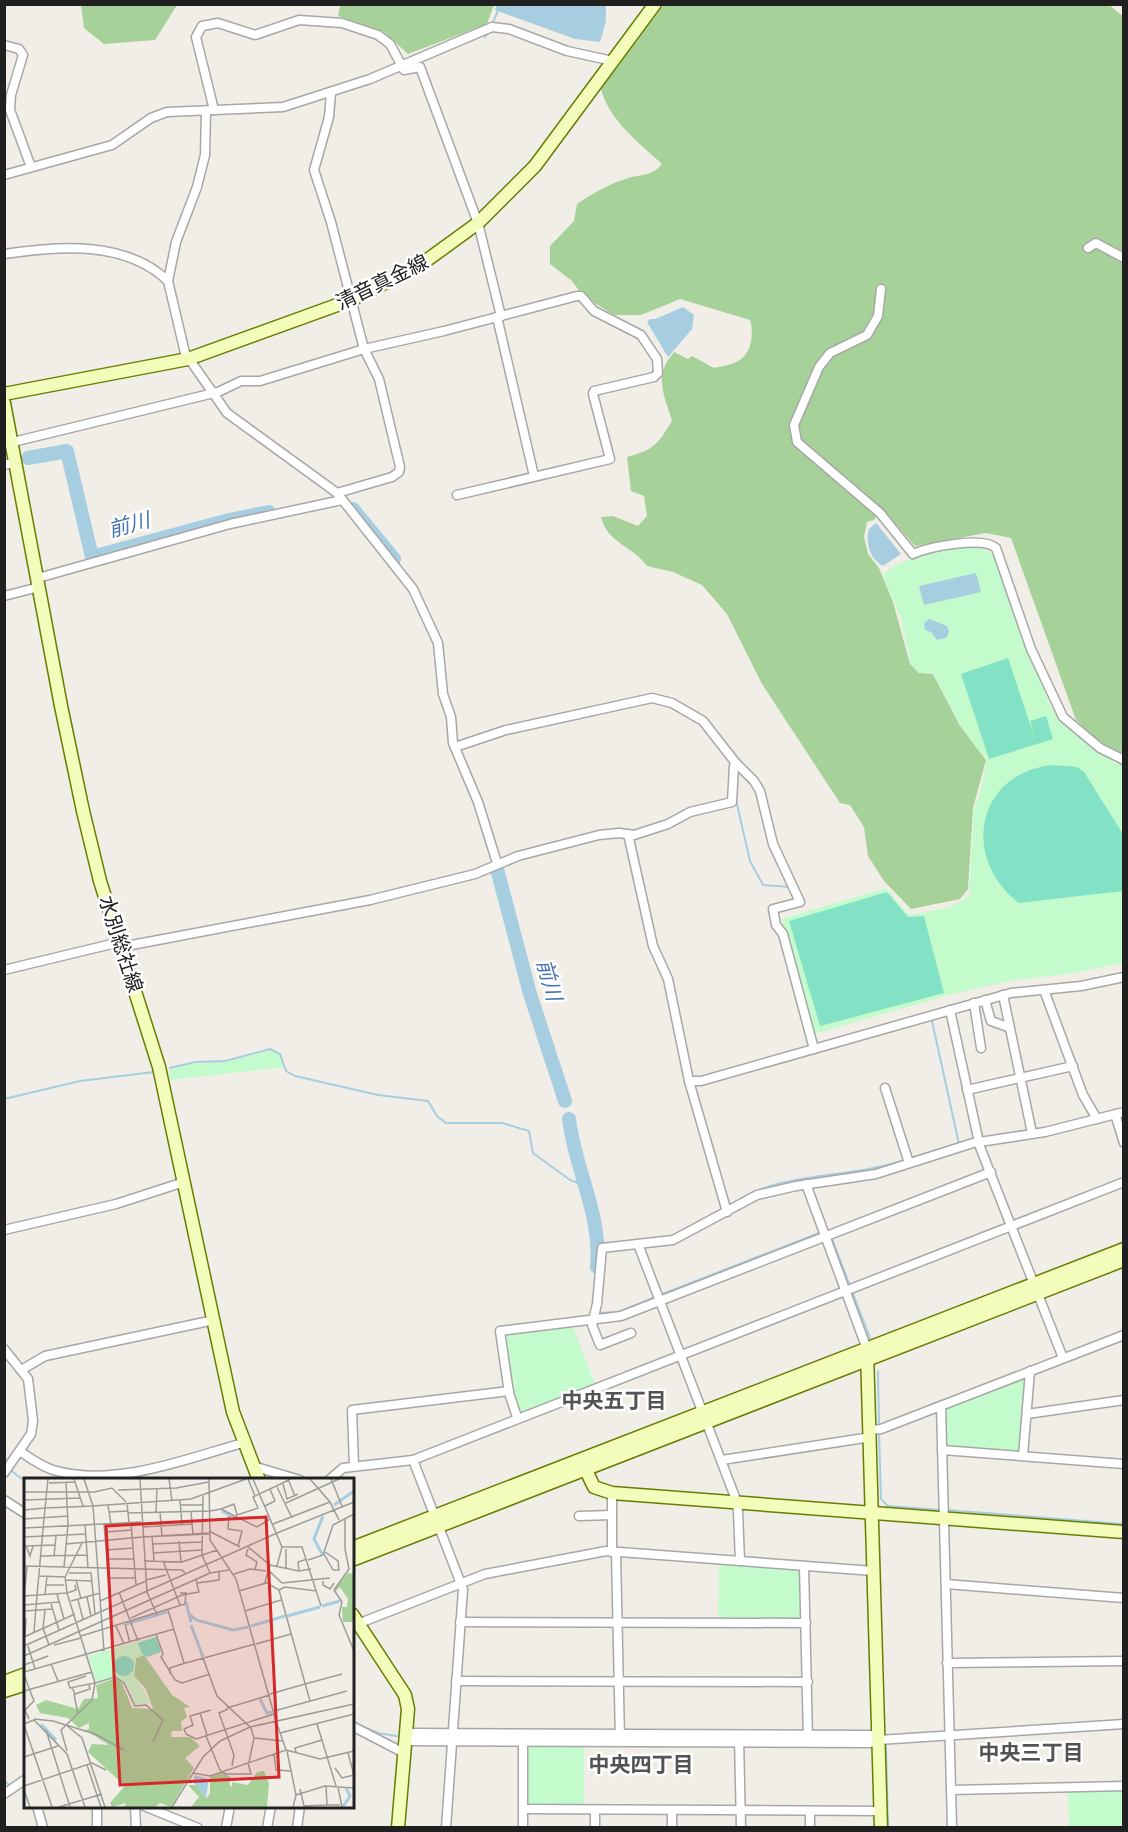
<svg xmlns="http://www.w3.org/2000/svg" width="1128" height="1832" font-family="Karla,'Noto Sans JP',sans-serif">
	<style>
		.forest { fill: #a6d29a }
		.park { fill: #c3fbcc }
		.pitch { fill: #83e2c5 }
		.water { fill: #a6cee0 }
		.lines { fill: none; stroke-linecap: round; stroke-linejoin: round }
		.stream { stroke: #a6cee0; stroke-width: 2 }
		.river { stroke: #a6cee0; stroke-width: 14 }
		.street-casing { stroke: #a7a7a7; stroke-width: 11 }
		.secondary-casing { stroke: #667e01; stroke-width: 15 }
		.street { stroke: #fff; stroke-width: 8 }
		.secondary { stroke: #f3fcba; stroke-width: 12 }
		.labels { text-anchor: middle; stroke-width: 5; stroke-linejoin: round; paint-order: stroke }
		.street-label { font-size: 20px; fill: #202020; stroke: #fff }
		.water-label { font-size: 21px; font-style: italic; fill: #4876b4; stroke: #fff }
		.neighbourhood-label { font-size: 21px; font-weight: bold; fill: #535353; stroke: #fff }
		.inset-river { fill: none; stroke: #a6cee0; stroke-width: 3 }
		.inset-road { fill: none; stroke: #9d9c97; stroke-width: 1.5 }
		.view { fill: #d62828; fill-opacity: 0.15; stroke: #d62828; stroke-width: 3 }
		.inset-edge { fill: none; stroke: #202020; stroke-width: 3 }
	</style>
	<rect width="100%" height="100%" fill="#f1eee7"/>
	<g class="forest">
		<path d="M1108 4 1123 16V752C1105 751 1089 732 1076 720L1011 538 986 533 915 546 882 509 874 520 867 522 864 537 868 554 879 568 893 602 910 664 919 673 933 674 959 724 986 760 973 808 968 889 960 899 911 909 884 881 868 856 864 827 850 805 840 803 762 684 727 614 702 585 673 572 647 566C633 546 607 543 601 517L613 516 638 526 647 516 644 496 631 491 627 457C655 449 657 445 672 421 664 394 653 376 674 352L688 359 692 356 714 368C721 366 732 365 738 361 752 354 754 333 750 320L680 299 641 315H614L583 296 572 281 550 264V246L574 221 577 204C593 193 609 184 628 178 643 174 652 176 662 164 639 143 609 120 601 89L664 5Z"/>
		<polygon points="81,5 81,4 177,5 155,40 104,44 84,28"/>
		<polygon points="340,5 340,4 494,5 487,24 408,54 384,32 338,16"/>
	</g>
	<g class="park">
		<path d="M962 548H984L995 556 1051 708 1065 726 1115 763 1123 764V963L1062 975 1014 980 948 995 814 1034 782 919 886 888 909 915 950 907 969 896 974 808 980 794 987 759C963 736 949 703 933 673H919L911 664 901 618 883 576C891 560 944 549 962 548Z"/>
		<polygon points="271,1050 279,1054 284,1067 170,1080 169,1070 190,1064 227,1062"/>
		<polygon points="572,1325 595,1384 522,1413 515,1401 502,1336 505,1333"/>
		<polygon points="1025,1377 1028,1379 1019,1453 948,1447 945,1445 944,1410 946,1407"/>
		<polygon points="719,1563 796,1569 801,1575 802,1617 800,1619 718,1620"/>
		<polygon points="529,1744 584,1745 584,1809 528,1808 525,1805 525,1747"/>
		<polygon points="1123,1789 1123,1827 1069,1827 1068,1791"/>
	</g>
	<g class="pitch">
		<polygon points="1008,658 1035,739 1030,721 1046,716 1053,739 989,759 961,674"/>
		<path d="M1052 765 1077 767 1084 772 1123 834V891L1019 903C961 859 975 774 1052 765Z"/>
		<polygon points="887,892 908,917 924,916 944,993 820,1026 789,921"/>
	</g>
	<g class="water">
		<polygon points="497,5 606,5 606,21 600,42 575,39 495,10"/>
		<polygon points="683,307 694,315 692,329 668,357 647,322 650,319 655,319"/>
		<path d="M876 523 901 554 883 566C870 559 865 543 869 529Z"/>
		<polygon points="976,573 981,592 924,605 919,586"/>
		<polygon points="929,619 947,626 949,632 946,638 937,640 931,632 925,630 924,623"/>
	</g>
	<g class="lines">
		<g class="stream">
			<polyline points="492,25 499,8"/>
			<polyline points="485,37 487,34"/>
			<polyline points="558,723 599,714"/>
			<polyline points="736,800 750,861 763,885 790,887"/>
			<polyline points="932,1021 959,1144"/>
			<polyline points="170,1068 195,1062 225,1061 270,1049 280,1054 286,1071 295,1076 378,1095 428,1101 437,1116 446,1123 502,1123 529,1131 533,1153 570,1180 584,1185"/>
			<polyline points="4,1099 80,1081 154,1072"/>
			<polyline points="910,1158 948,1147"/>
			<path d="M742 1198C783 1173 855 1177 905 1160"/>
			<polyline points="832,1239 870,1338"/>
			<polyline points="660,1295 819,1233"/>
			<polyline points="597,1313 619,1312 655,1297"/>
			<polyline points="878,1371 879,1427"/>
			<polyline points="879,1433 881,1499 888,1506 941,1510"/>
			<polyline points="9,1469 26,1482"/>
			<polyline points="947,1510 1124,1524"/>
			<polyline points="352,1722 378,1733 402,1737"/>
			<polyline points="886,1746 888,1828"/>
			<polyline points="4,1781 11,1786"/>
		</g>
		<g class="river">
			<polyline points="28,458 67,451 92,557 229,520 269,512"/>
			<polyline points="353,509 394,559"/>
			<polyline points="497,869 530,994 565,1101"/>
			<path d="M569 1119C575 1170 602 1215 597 1267"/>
		</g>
		<g class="street-casing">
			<g id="street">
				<polyline points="4,45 19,49 23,55 11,95 10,110 31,167"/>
				<polyline points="331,93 329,117 314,170 331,222 364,349 379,379 400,467 399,472 392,477 337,493"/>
				<polyline points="214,110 196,37 202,26 218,23 255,35 299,20 342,23 378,35 390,44 404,70 420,67 478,223 501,316"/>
				<polyline points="206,111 205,155 197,187 176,242 168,281 185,353 227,413 337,493 413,589 438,643 443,694 451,717 453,743 478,802 497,863"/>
				<polyline points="4,175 112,145 151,118 167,112 283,107 370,79 492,27 509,29 567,51 613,61"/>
				<polyline points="1088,248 1096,243 1124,258"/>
				<path d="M4 254C59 246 125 240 168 281"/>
				<path d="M881 289 878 316 867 335 830 353 819 367 794 425 797 442 880 513 913 554C928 547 983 536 996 548L1031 649 1063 717 1100 748 1124 760"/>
				<polyline points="497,317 534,476"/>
				<polyline points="13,442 218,392 241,381 260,381 364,349 444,331 577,296 581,296 594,311 641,335 657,359 658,373 654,377 594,391 593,394 610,459 457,495"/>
				<polyline points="4,465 17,462"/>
				<polyline points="38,578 230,524 342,500"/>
				<polyline points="4,596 39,587"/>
				<polyline points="455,747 506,730 652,698 672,703 703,721 735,762 754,781 760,791 773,844 800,902 773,909 776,925 783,934 814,1049"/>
				<polyline points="628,834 653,946 668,979 689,1081 727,1212"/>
				<polyline points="121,947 370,900 475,874 518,856 599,835 619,833 634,835 668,824 690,812 732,802 734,766"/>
				<polyline points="4,970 120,942"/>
				<polyline points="1044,990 1083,1095 1097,1119"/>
				<polyline points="1003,995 1032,1133"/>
				<polyline points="985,1000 991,1021 1008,1027"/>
				<polyline points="974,1003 981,1048"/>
				<polyline points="950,1010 980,1147 1063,1358"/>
				<polyline points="689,1081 701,1081 1011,993 1081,986 1124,977"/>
				<polyline points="885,1088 909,1163"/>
				<polyline points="967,1090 1073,1066"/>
				<polyline points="1115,1114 1124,1143"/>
				<polyline points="806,1184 867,1349"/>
				<polyline points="4,1230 116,1204 184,1182"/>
				<polyline points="638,1244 735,1497 738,1511 740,1561"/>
				<polyline points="631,1333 600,1345 592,1325 597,1304 602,1248 673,1240 757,1195 796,1186 876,1174 973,1143 1045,1132 1124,1112"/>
				<polyline points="4,1349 28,1379 33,1421 31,1434 4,1473"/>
				<polyline points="23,1369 45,1356 214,1320"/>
				<polyline points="941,1406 952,1828"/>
				<polyline points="1027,1414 1124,1400"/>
				<polyline points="517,1417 509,1393 500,1331 621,1316 991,1172"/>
				<polyline points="871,1430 881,1429 1124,1335"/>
				<polyline points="942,1450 1124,1464"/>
				<path d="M21 1452C31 1459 41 1466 53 1470 115 1488 185 1459 243 1443"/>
				<polyline points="1023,1456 1030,1371"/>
				<polyline points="722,1460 871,1437"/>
				<polyline points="253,1466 300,1480"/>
				<polyline points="354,1466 352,1410 509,1391"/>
				<polyline points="329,1480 343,1468 413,1460"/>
				<polyline points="612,1493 612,1552"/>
				<polyline points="4,1500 26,1514"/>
				<polyline points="579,1516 612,1515"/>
				<polyline points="616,1552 620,1740"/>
				<polyline points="804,1566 808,1740"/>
				<polyline points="946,1584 1124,1598"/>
				<polyline points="460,1622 806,1623"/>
				<polyline points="360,1623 485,1574 606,1551 874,1571"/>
				<polyline points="947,1663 1124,1661"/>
				<polyline points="456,1681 808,1682"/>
				<polyline points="352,1726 406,1754"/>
				<polyline points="523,1738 523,1828"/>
				<polyline points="739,1738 741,1828"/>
				<polyline points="878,1740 1124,1724"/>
				<polyline points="407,1741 870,1743 878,1740 871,1735 408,1733"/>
				<polyline points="951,1790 1124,1786"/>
				<polyline points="4,1794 26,1779"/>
				<polyline points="37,1806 43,1828"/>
				<polyline points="97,1806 97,1828"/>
				<polyline points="135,1806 136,1828"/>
				<polyline points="144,1806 198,1828"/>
				<polyline points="524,1809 880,1811"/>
				<polyline points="595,1810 595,1828"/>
				<polyline points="810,1811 810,1828"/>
				<polyline points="226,1828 230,1806"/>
				<polyline points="267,1828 271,1806"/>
				<polyline points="297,1828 300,1806"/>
				<polyline points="446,1828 463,1589 413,1460 1124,1182"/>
				<polyline points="672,1828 672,1811"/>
			</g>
		</g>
		<g class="secondary-casing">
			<g id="secondary">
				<polyline points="4,394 188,359 351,300 423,263 478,223 535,166 655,4"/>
				<polyline points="4,403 61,706 83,811 100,881 159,1067 233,1412 259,1480"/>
				<polyline points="867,1352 881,1828"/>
				<polyline points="582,1462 594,1487 612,1493 1124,1532"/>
				<polyline points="352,1548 1124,1249"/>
				<polyline points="352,1560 1124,1260"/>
				<polyline points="352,1614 405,1695 408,1709 398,1828"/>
				<polyline points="4,1682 26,1674"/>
				<polyline points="4,1691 26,1684"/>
			</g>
		</g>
		<use href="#street" class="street"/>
		<use href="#secondary" class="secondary"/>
	</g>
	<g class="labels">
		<g class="street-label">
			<text transform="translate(382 282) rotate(-26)" y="7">清音真金線</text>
			<text transform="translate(121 944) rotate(72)" y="7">水別総社線</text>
		</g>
		<g class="water-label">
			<text transform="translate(129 525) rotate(-15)" y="7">前川</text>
			<text transform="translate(549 980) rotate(74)" y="7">前川</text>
		</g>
		<g class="neighbourhood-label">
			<text x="614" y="1408">中央五丁目</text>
			<text x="1031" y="1760">中央三丁目</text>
			<text x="641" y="1772">中央四丁目</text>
		</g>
	</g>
	<g transform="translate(24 1478)">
		<rect width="330" height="330" fill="#f1eee7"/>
		<path d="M324 95 330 96V144H319L318 129H323L324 121 316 109 312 113 315 117 310 111ZM120 177 148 217 166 229 160 230 163 239 157 244 158 253H148L147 259H166L176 268 161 280 170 290 147 329 136 325 131 329H100L102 325 88 329 86 325 101 308 64 274 68 266 85 267 61 252 65 251V245L55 250 44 240 16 235 12 227 22 222 54 231 60 221 74 220 72 207 92 200 98 205 108 230 129 231 122 211 110 198 112 180ZM240 293 245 305 243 329H167L175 319 164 307H172L182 320 186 316V299L197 294 207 299 205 306 208 309V304L224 307 233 294Z" fill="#a6d29a"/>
		<path d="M133 158 138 174 112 179 110 198 126 224 112 228 102 206 92 199 72 204 64 178Z" fill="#c3fbcc"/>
		<path d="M132 159 137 174 123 179 118 176 114 165ZM90 188a10 10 0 1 1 20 0a10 10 0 1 1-20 0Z" fill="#83e2c5"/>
		<path d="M170 297 185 301 182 320 170 305Z" fill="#a6cee0"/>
		<path class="inset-river" d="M310 27 330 13M198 33 214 42M298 76 290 61 299 38M162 124 167 144M298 128 316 123M164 135 172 142 209 152 224 149M263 138 296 129M102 146 143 134M167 147 179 179M227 148 261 138M236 221 243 235 248 234M17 246 32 262M319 329 326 318 322 310"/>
		<path class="inset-road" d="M50 1 59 28M60 1 69 28 21 30 13 117 43 115 62 176M116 1 123 114 133 137M145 1 148 23M185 1 186 62 212 101 252 243M224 1 231 18M229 1 258 69 253 88M264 1 271 18M286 1 306 24M307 1 318 28M25 5 51 4M259 6 263 21 274 16M253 9 268 40M94 12 152 10 185 4M0 14H70L88 10 102 24M0 22 56 20M156 22 158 47M103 25 105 45M262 25 315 1M84 27 87 46M157 27H179M241 28 251 23 246 11M197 31 210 26 213 37 234 30 229 19 267 1M0 32 21 30 24 1M167 33 169 57M186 33 197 31 233 49 246 41M85 34 104 33M132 34 133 11M136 34 138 58M104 35 186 33M205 38 204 51 218 53 214 68M321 40V71L325 91 310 112 318 124 315 137 330 173M0 41 44 38M107 45 112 107M61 46 64 90M80 46 86 118M249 46 306 24 315 42M118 49 168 46M0 50 117 44M185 53 216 69M81 54 108 52M185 56 118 59 185 55M128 58 130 83M0 59 62 56M155 63 157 84M42 66 118 59M129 66 178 64M0 68 31 67M2 68 6 78 9 68M223 68 246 87 275 93 287 91M258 69H278L297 128M224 71 222 77 233 84 231 91M262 71V91M82 72 109 70M301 74 314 83 315 92H309M129 75 178 72M300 76 309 92M17 78 63 77M30 78 32 58M83 81H110M284 82 299 77 309 47 330 36M120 83 158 84 193 72M139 83 156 127M246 87 241 104 255 112 286 223M0 88 158 92 162 96M40 89 44 46 42 4M243 91 258 105 306 100M275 93 274 84 283 81M45 95H67L71 136M186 95 205 92M210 96 226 91 242 93M15 98 41 99 58 65M41 99 43 115 52 112 51 107M84 100H111M41 102 68 103M52 102 57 121M122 102 142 97M299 103V107L306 111 310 105M173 105 195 102V94M22 107H40M1 109 3 88M255 112 261 109 293 113M215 113 242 105M95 114 114 163M21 116 23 98M33 116 40 141M0 118 13 117 10 154M63 119 67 138M54 122 59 141M47 123 76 115M76 123 122 103M27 126 35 152M0 127 35 124M21 132 19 150 25 167M144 132 160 185M0 133 29 131M221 133 257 122M107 140 158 117 175 114 172 102M101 146 106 165M92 148 100 166M132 156 139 176 137 179 151 202 158 205 186 196M1 158 2 140M57 158 161 126 162 115H156M0 159 51 136M232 166 267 156M30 167 57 160M0 168 253 55 330 24M4 168 11 191M80 173 69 28 167 21 222 1M62 176 71 205 46 210 44 204 62 198M0 178 186 95 178 77 179 18M179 180 193 218 227 250 230 260 225 284M27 186 34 203M0 187 24 178M0 194 150 151M146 196V190L158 186 231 166M0 197 10 223 1 232 5 241M281 206 318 196M48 209 51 216 66 211 65 207M0 213 68 194M50 216 54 236M246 216 281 206M203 230 246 217M204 231 195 235 210 277 208 288M187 232 166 238 169 247 160 251 162 256 172 261 250 236M250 233 323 213M176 235 183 257M10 241 29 243 71 256 100 272M0 246 10 242 43 276 61 329M293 246 312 308M0 247 28 329M42 247 58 260 81 329M22 252 46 329M256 255 330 236M182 258 196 292 202 296H227L224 285M230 260 259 263M262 272 296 281 330 273M43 273 37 252 68 222 71 205 91 199 100 205 111 228 122 227 139 242 129 264M263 273 272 317 269 329M272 274 271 270 298 262M250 275 252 292 268 293M324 275 330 297M0 279 34 268M63 287 77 329M311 290 318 300 330 297M169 295 186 298 262 272 252 243M0 308 68 285 82 292M302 308 303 327H316M314 309 318 329M276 311 280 328 303 327M0 312 6 329M272 317 301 308 330 310M35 329 78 316M148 329 179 279 196 263 226 249 330 226"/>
		<path class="view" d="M242 39 255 299 96 307 82 48Z"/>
		<rect width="330" height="330" class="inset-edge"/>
	</g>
	<rect width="1128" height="1832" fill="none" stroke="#202020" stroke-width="12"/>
</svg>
